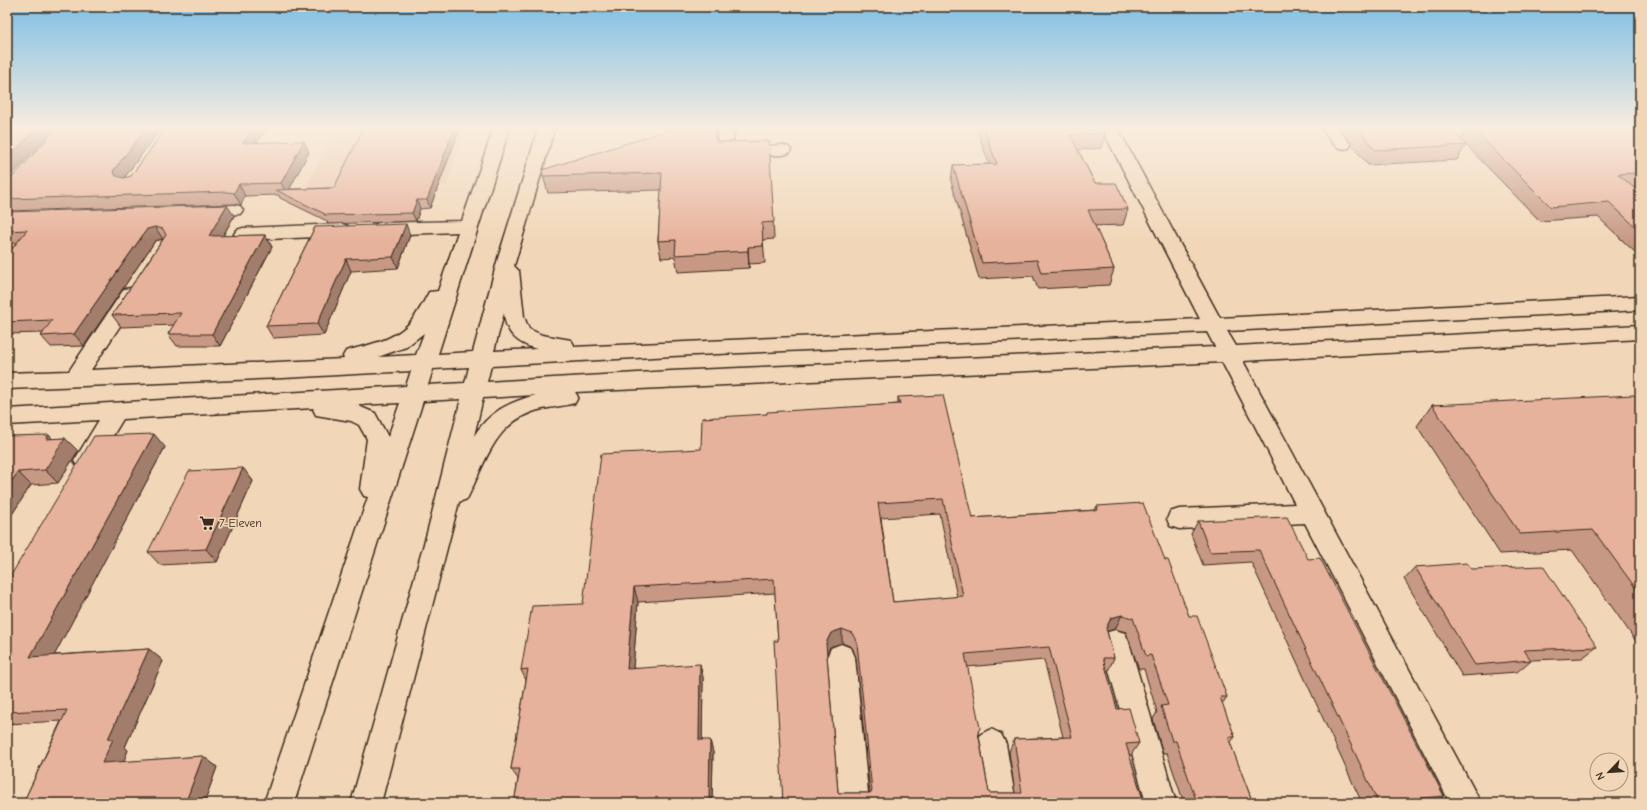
<svg xmlns="http://www.w3.org/2000/svg" width="1647" height="810" font-family="'Comic Neue',sans-serif">
	<style>
		.built { fill: #eac9ac }
		.lines { fill: none; stroke-linecap: round; stroke-linejoin: round }
		.minor-casing { stroke: #3b2a1e; stroke-width: 3 }
		.minor { fill: #f1d7b8; fill-rule: evenodd }
		.wall { fill: #c79985; stroke: #3b2a1e; fill-rule: evenodd }
		.shaded-wall { fill: #a27d6c; stroke: #3b2a1e }
		.building { fill: #e7b29b; stroke: #3b2a1e; fill-rule: evenodd }
		.labels { text-anchor: middle; stroke-width: 3.5; stroke-linejoin: round; paint-order: stroke }
		.poi-label { font-size: 12px; fill: #3b2a1e; stroke: #f1d7b8; text-anchor: start }
	</style>
	<rect width="100%" height="100%" fill="#f1d7b8"/>
	<filter id="ink" filterUnits="userSpaceOnUse"><feTurbulence type="fractalNoise" baseFrequency=".025" numOctaves="2"/><feDisplacementMap in="SourceGraphic" scale="8" xChannelSelector="R" yChannelSelector="G"/><feConvolveMatrix kernelMatrix="1 2 1 2 8 2 1 2 1" color-interpolation-filters="sRGB"/></filter>
	<g filter="url(#ink)">
		<polygon class="built" points="338,127 467,127 446,185 304,190"/>
		<g class="lines">
			<g class="minor-casing">
				<g id="minor">
					<path d="M494 127H510L438 354 473 352 498 258 539 127H555L514 266 519 271 524 317 529 329 542 335 571 340 574 345 573 347 1200 319 1101 127H1117L1220 318 1640 296V310L1227 331 1236 346 1640 325V339L1243 361 1481 803H1450L1305 523 1179 529 1170 526 1167 519 1170 512 1179 509 1295 504 1222 362 575 392 578 397 575 403C561 407 546 407 532 412 493 426 484 466 467 499L459 502 381 803H351L427 533 461 399 423 401 294 803H264L368 497 364 496 360 489 367 439 359 425 351 421 316 415 313 409 314 408 123 419 94 467 86 470 78 467 74 461 99 420 7 425V409L406 386 411 371 283 378 7 389V373L69 371 124 289 131 288 138 289 141 294 91 370 344 359 343 356 346 351C370 344 396 341 413 319 419 311 424 301 429 292L438 291 458 232 379 235 373 233 370 229 373 225 379 223 462 221ZM504 313C505 333 518 344 537 349L494 351ZM1207 332 1215 347 671 371 487 382 491 366 672 356ZM424 333 416 355 378 357 406 347ZM469 367 465 383 428 385 433 369ZM536 395C509 402 489 412 474 436L483 398ZM400 403 388 437 375 413 356 405Z"/>
					<polygon points="718,127 734,127 733,148 783,145 789,147 791,150 789,153 783,155 725,158 719,157 717,153"/>
					<path d="M1321 127H1337L1351 145 1349 148C1335 152 1328 137 1321 127Z"/>
					<polygon points="234,205 240,206 243,210 240,214 200,216 194,215 191,211 194,207"/>
					<polygon points="342,224 348,226 351,230 348,234 342,236 243,240 237,238 234,234 237,230 243,228"/>
					<polygon points="1115,630 1125,633 1129,642 1176,803 1146,803 1101,642 1105,633"/>
					<polygon points="841,644 851,648 855,657 869,803 839,803 827,657 831,648"/>
					<polygon points="991,729 1001,734 1006,744 1016,803 986,803 976,744 981,734"/>
				</g>
			</g>
			<use href="#minor" class="minor"/>
		</g>
		<g class="wall">
			<polygon points="58,127 162,127 124,178 131,176 167,127 267,127 257,142 309,152 289,189 334,188 460,128 430,208 420,209 416,221 328,224 327,221 280,198 279,195 245,196 241,205 234,204 7,211 7,183"/>
			<polygon points="976,127 1102,127 1105,133 1101,148 1078,150 1095,183 1128,209 1123,225 1094,226 1114,269 1109,285 1038,289 1033,276 979,279 951,181 953,165 989,164"/>
			<polygon points="1338,127 1449,127 1461,140 1468,127 1640,127 1640,187 1633,187 1640,193 1640,257 1598,217 1540,221 1466,145 1457,160 1368,165"/>
			<polygon points="716,132 716,140 717,142 769,141 774,239 763,240 765,263 749,264 749,268 678,272 675,257 661,258 658,241 661,190 548,193 543,176"/>
			<polygon points="7,212 234,216 223,236 265,235 272,247 220,346 177,346 168,334 174,325 121,327 112,315 163,239 155,241 84,346 51,347 41,336 43,333 7,334 7,255 17,243 7,243"/>
			<polygon points="315,227 410,235 398,268 351,271 324,335 273,338 266,326"/>
			<path d="M898 397 972 518 1095 510 1097 506 1165 560 1189 616 1227 697 1222 704 1235 737 1230 743 1253 803H1184L1167 753H1163L1153 719 1157 712 1144 669H1139L1126 632 1115 629 1107 631 1114 658 1108 671H1106L1117 709 1139 743 1131 755H1129L1144 803H783L778 641 775 593 638 602 633 668 703 677 702 740 713 752 712 803H514L518 779 511 769 526 680 521 670 583 604 701 449 767 414 898 404ZM940 514 957 597 893 602 881 518ZM842 643 852 647 856 657 870 793H839L838 792 827 655 830 647ZM1044 660 1063 737 1014 739 1009 752 1015 793H989L967 667Z"/>
			<polygon points="1640,402 1640,647 1572,550 1500,554 1417,426 1432,405"/>
			<polygon points="7,436 53,439 65,438 78,451 58,483 31,485 7,522"/>
			<polygon points="165,447 54,655 149,649 163,661 125,747 128,750 123,762 203,756 217,767 204,803 23,803 61,721 7,724 7,582"/>
			<polygon points="243,468 253,481 217,562 160,565 148,552"/>
			<polygon points="1198,521 1308,559 1444,796 1434,803 1362,803 1251,562 1203,565 1191,534"/>
			<polygon points="1415,567 1472,569 1597,647 1582,658 1531,660 1517,672 1462,676 1404,579"/>
		</g>
		<g class="shaded-wall">
			<polygon points="38,127 56,127 7,180 7,159"/>
			<polygon points="147,127 162,127 121,182 116,176 113,171"/>
			<polygon points="254,127 267,127 249,154 243,143"/>
			<polygon points="455,127 460,127 460,128 430,208 427,200"/>
			<polygon points="714,127 716,127 716,153 714,136"/>
			<polygon points="304,141 309,152 287,194 281,183"/>
			<polygon points="239,184 245,196 241,205 234,193"/>
			<polygon points="417,200 420,209 416,221 412,213"/>
			<polygon points="227,205 234,216 216,248 209,236"/>
			<polygon points="406,224 410,235 398,268 393,257"/>
			<polygon points="155,227 163,239 155,241 84,346 74,334 147,229"/>
			<polygon points="265,235 272,247 220,346 212,334"/>
			<polygon points="748,247 749,264 749,268 748,251"/>
			<polygon points="346,259 351,271 324,335 317,324"/>
			<polygon points="154,434 165,447 47,669 30,657"/>
			<polygon points="49,435 60,446 65,438 78,451 58,483 45,470 46,439"/>
			<polygon points="243,468 253,481 217,562 206,549"/>
			<polygon points="18,472 31,485 7,522 7,488"/>
			<polygon points="634,587 638,602 632,682 627,669"/>
			<polygon points="1122,615 1115,629 1105,632 1100,641 1111,618"/>
			<polygon points="842,629 842,643 830,647 826,657 826,643 831,633"/>
			<polygon points="149,649 163,661 125,747 128,750 119,774 102,763 108,739"/>
			<polygon points="700,664 703,677 702,753 699,740"/>
			<polygon points="710,740 713,752 712,803 709,803"/>
			<polygon points="203,756 217,767 204,803 189,803 186,801"/>
		</g>
		<g class="building">
			<polygon points="7,127 38,127 7,159"/>
			<polygon points="58,127 147,127 113,171 116,176 124,178 131,176 167,127 254,127 243,143 304,141 281,183 239,184 234,193 227,192 7,199 7,183"/>
			<polygon points="364,127 455,127 427,200 417,200 412,213 324,215 325,214 276,190 334,188"/>
			<polygon points="678,127 714,127 714,136 717,142 769,141 774,222 762,223 763,246 748,247 748,251 675,255 676,240 658,241 662,173 543,176 542,170"/>
			<polygon points="983,127 1102,127 1105,133 1070,135 1095,183 1116,183 1128,209 1088,210 1114,269 1041,273 1037,260 982,263 953,165 997,164"/>
			<polygon points="1357,127 1449,127 1466,145 1375,150"/>
			<polygon points="1471,127 1640,127 1640,173 1618,174 1640,193 1640,231 1609,202 1551,207"/>
			<polygon points="227,205 209,236 265,235 212,334 168,334 181,313 112,315 166,235 163,229 155,227 147,229 74,334 41,336 52,320 7,322 7,255 27,230 7,231 7,212"/>
			<polygon points="406,224 393,257 346,259 317,324 266,326 315,227"/>
			<path d="M943 395 972 518 1098 510 1097 506 1143 503 1165 560H1168L1189 616H1197L1227 697H1220L1235 737H1228L1253 803H1197L1176 741H1172L1161 706 1168 705 1151 655 1146 656 1133 618 1122 615 1111 618 1106 628 1114 658H1103L1117 709 1129 708 1139 743 1126 744 1144 803H783L774 641H778L774 579 634 587 627 669 700 664 699 740H710L709 803H514L520 769H511L528 669 521 670 532 606 583 604 601 454 701 449 702 418 767 414V412L900 404 898 397ZM943 499 963 596 893 602 878 503ZM842 629 852 633 857 643 872 791 870 793H839L838 792 826 643 831 633ZM1049 647 1072 737 1014 739 1022 793H989L978 732 980 728 965 654Z"/>
			<polygon points="1634,395 1640,402 1640,594 1593,530 1520,534 1432,405"/>
			<polygon points="154,434 30,657 149,649 108,739 113,739 102,763 203,756 186,801 157,803 23,803 67,710 46,711 47,710 7,712 7,582 94,436"/>
			<polygon points="49,435 46,439 65,438 45,470 18,472 7,488 7,436"/>
			<polygon points="243,468 206,549 148,552 189,471"/>
			<polygon points="1287,517 1308,559 1320,558 1444,796 1378,802 1259,550 1210,552 1198,521"/>
			<polygon points="1467,563 1472,569 1543,566 1597,647 1524,650 1531,660 1475,665 1415,567"/>
		</g>
	</g>
	<linearGradient id="sky" x2="0" y2="1"><stop stop-color="#7fbfe5"/><stop offset="0.53" stop-color="#f9eddf"/><stop offset="1" stop-color="#f9eddf" stop-opacity="0"/></linearGradient>
	<rect width="1647" height="241" fill="url(#sky)"/>
	<defs>
		<g id="supermarket-bare" transform="scale(1.2)"><path d="M-6-5.5h2.5l.6 2H6L4.5 2H-2.5L-4.4-4H-6ZM-1.5 3.2a1.3 1.3 0 1 0 .1 0ZM3 3.2a1.3 1.3 0 1 0 .1 0Z" fill="#3b2a1e" stroke="#f1d7b8" stroke-width="2.5" paint-order="stroke"/></g>
	</defs>
	<g fill-rule="evenodd">
		<use href="#supermarket-bare" x="207" y="523"/>
	</g>
	<g class="labels">
		<g class="poi-label">
			<text x="219" y="527">7-Eleven</text>
		</g>
	</g>
	<rect width="1647" height="810" fill="none" stroke="#f1d7b8" stroke-width="24"/>
	<rect x="12" y="12" width="1623" height="786" fill="none" stroke="#3b2a1e" stroke-width="1.5" filter="url(#ink)"/>
	<g transform="translate(1609 772) rotate(245)"><circle r="19" fill="#f1d7b8" stroke="#a8927a"/>
	<path d="M0-3L7 15L0 10L-7 15Z" fill="#3b2a1e"/>
	<text y="-6" font-size="11" font-weight="bold" text-anchor="middle" fill="#3b2a1e">N</text>
	</g>
</svg>
